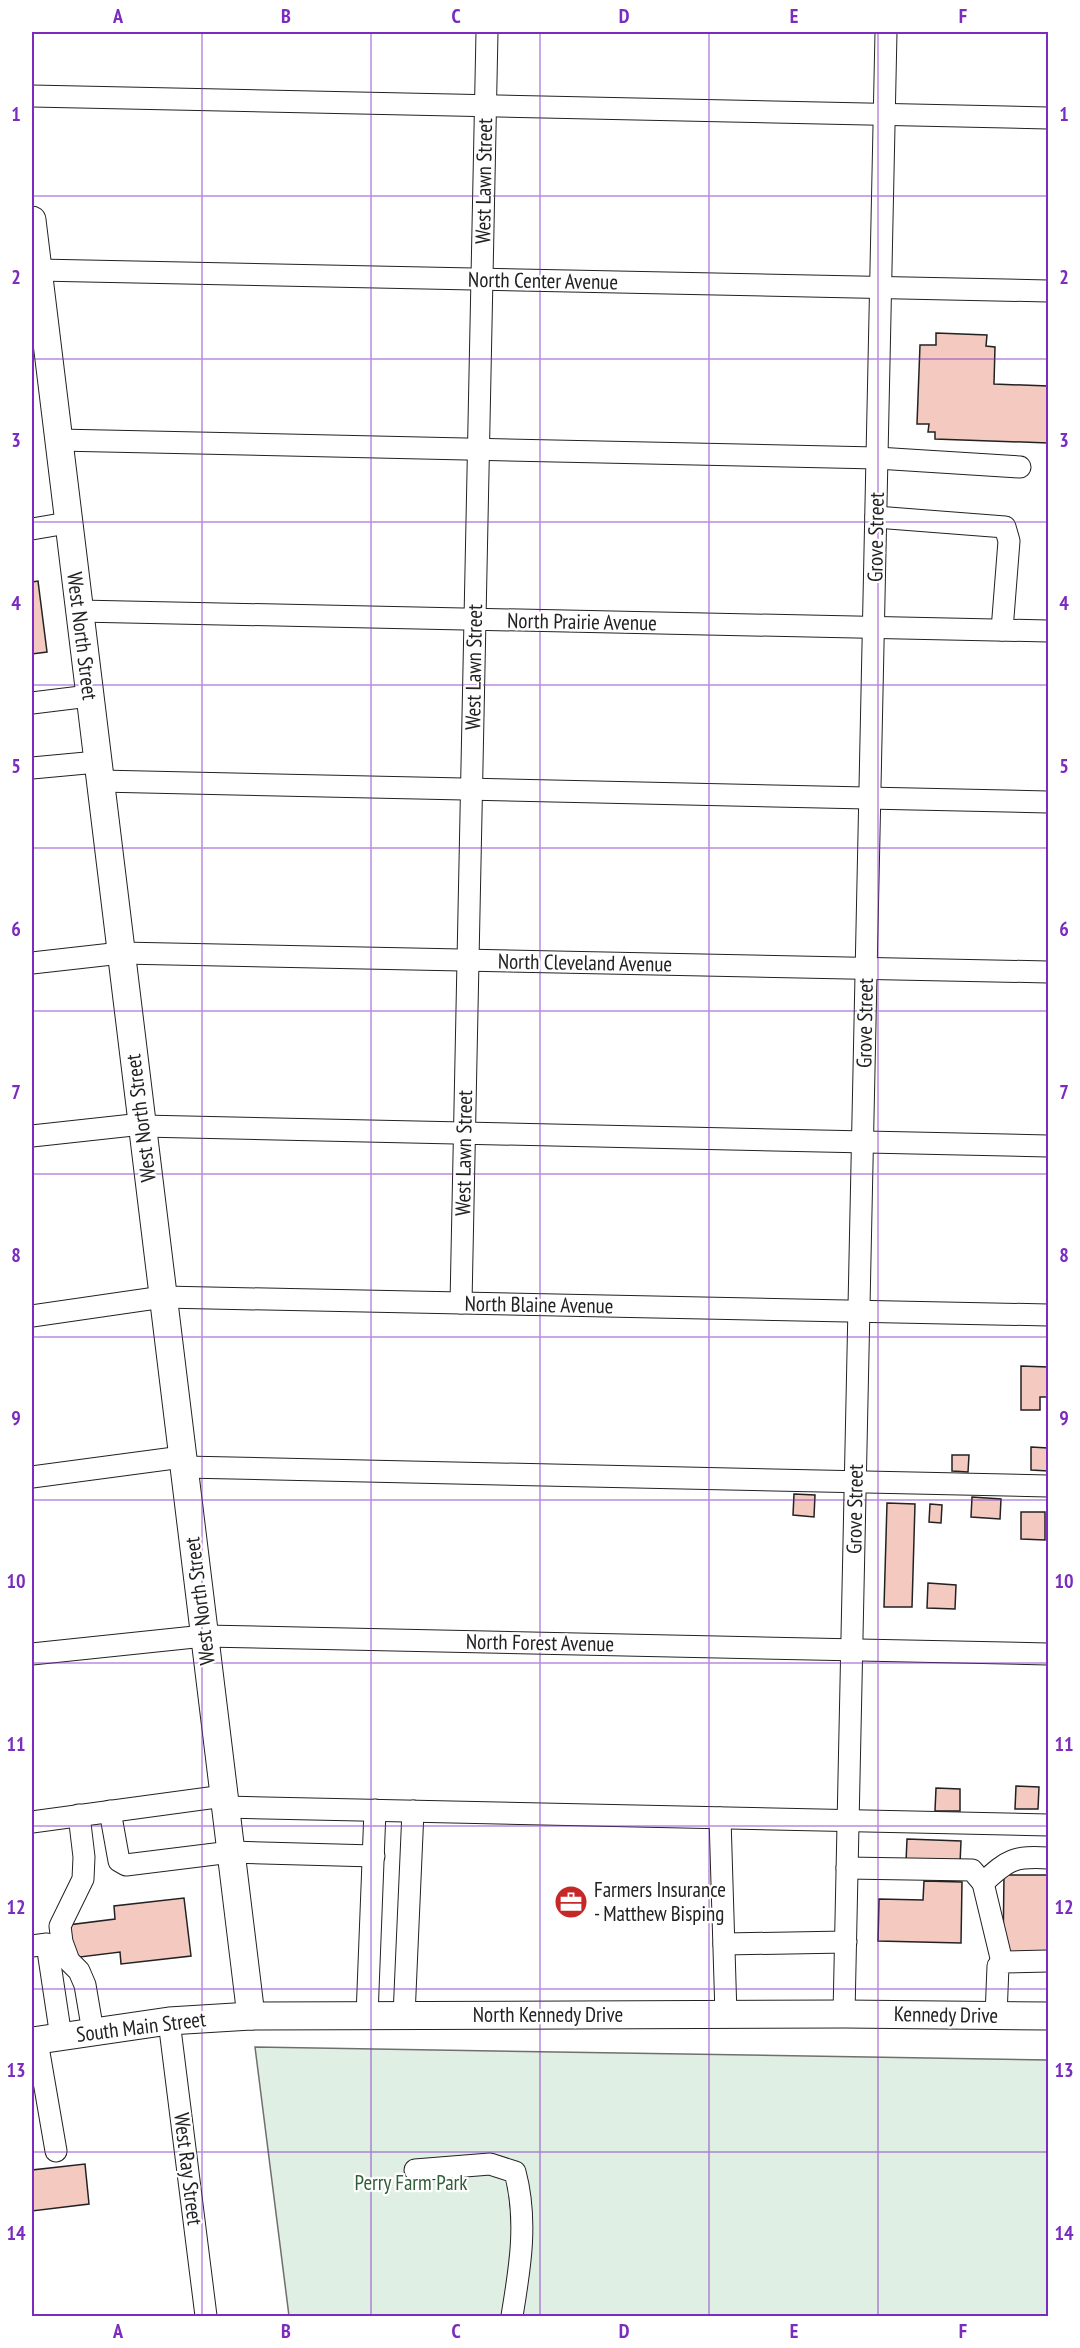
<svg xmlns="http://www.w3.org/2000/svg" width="1080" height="2348" font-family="'PT Sans Narrow',sans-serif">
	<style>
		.green { fill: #e0efe3; stroke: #6f6f6f; stroke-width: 1.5 }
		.building { fill: #f3c9c0; stroke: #222; stroke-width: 1.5 }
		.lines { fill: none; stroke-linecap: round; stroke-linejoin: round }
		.minor-casing { stroke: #222; stroke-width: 23 }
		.major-casing { stroke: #222; stroke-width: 29 }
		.minor { stroke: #fff; stroke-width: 21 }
		.major { stroke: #fff; stroke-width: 27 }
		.grid { fill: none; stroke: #7b2cbf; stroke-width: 1.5; stroke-opacity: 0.55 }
		.labels { text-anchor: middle; stroke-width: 4.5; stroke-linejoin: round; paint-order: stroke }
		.street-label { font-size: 21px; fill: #222; stroke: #fff }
		.poi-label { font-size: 21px; fill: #222; stroke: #fff; text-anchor: start }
		.park-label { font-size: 21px; fill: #2f5e38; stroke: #fff }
		.neatline { fill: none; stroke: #7b2cbf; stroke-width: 2 }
		.grid-label { font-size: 20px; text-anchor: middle; font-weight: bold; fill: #7b2cbf }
	</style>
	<rect width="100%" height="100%" fill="#fff"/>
	<polygon class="green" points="255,2047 1048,2060 1048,2316 289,2316"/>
	<g class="building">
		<polygon points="936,333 987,335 986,346 995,347 994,384 1048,386 1048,443 935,439 935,432 928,432 929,424 917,424 920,345 936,345"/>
		<polygon points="38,581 47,652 32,654 32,582"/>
		<polygon points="1021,1366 1048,1367 1048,1397 1040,1397 1040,1410 1021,1410"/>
		<polygon points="1031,1447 1048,1448 1048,1471 1031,1470"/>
		<polygon points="952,1455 969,1455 968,1472 952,1471"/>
		<polygon points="794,1494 815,1495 814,1517 793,1515"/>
		<polygon points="972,1497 1001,1499 1000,1519 971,1517"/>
		<polygon points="887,1503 915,1504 912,1607 884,1607"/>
		<polygon points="930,1504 942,1505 941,1523 929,1522"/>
		<polygon points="1021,1512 1045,1512 1045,1540 1021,1539"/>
		<polygon points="928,1583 956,1585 955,1609 927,1608"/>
		<polygon points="1016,1786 1039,1787 1038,1809 1015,1809"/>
		<polygon points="936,1788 960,1789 960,1811 935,1811"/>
		<polygon points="907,1839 961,1841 960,1864 906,1862"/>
		<polygon points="1004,1875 1048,1875 1048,1955 1003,1954"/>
		<polygon points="924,1881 962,1882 961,1943 878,1941 879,1899 923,1900"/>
		<polygon points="184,1898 191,1956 121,1964 120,1952 72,1958 68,1925 115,1919 114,1906"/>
		<polygon points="85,2164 89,2204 32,2211 32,2170"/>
	</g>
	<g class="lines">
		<g class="minor-casing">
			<g id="minor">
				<polyline points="32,96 1048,118"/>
				<polyline points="38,270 1048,291"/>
				<polyline points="58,440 877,458 1020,467"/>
				<polyline points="876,517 1005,527 1009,541 1002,630"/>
				<polyline points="32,529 67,523"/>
				<polyline points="79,611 1048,631"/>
				<polyline points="32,703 89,696"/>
				<polyline points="32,768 97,762"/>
				<polyline points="100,781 1048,802"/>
				<polyline points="32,963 121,953 1048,972"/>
				<polyline points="142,1126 1048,1146"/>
				<polyline points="32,1136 142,1124"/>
				<polyline points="461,1303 487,32"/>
				<polyline points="32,1316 163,1297 1048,1315"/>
				<polyline points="184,1467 1048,1486"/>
				<polyline points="32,1477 182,1457"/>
				<polyline points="32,1654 204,1636 1048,1654"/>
				<polyline points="225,1807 1048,1825"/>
				<polyline points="110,1811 119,1861 126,1865 231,1852 374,1856"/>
				<polyline points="79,1815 84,1857 83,1879 60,1926 62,1942 69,1961 79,1971 85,1985 93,2032"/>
				<polyline points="720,1818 726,2015"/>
				<polyline points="32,1822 224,1796"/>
				<polyline points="847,1868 972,1870 983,1883 1002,1962"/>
				<path d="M983 1883C1008 1859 1015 1856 1048 1858"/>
				<polyline points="724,1944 846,1942"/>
				<polyline points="32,1946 47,1944 61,2037"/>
				<polyline points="844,2014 886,32"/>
				<polyline points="367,2016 375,1810"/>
				<polyline points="404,2016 413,1811"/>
				<polyline points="996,2016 998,1966 1002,1962 1048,1961"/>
				<polyline points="169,2021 206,2316"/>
				<polyline points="37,2041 56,2151"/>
				<path d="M415 2170 490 2164 515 2172C528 2220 520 2268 512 2316"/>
			</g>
		</g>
		<g class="major-casing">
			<g id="major">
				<polyline points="32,220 251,2016"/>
				<polyline points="32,2041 169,2021 251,2016 844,2014 1048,2016"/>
			</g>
		</g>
		<use href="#minor" class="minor"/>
		<use href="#major" class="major"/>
	</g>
	<path class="grid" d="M202 32V2316M371 32V2316M540 32V2316M709 32V2316M878 32V2316M32 196H1048M32 359H1048M32 522H1048M32 685H1048M32 848H1048M32 1011H1048M32 1174H1048M32 1337H1048M32 1500H1048M32 1663H1048M32 1826H1048M32 1989H1048M32 2152H1048"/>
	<defs>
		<g id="office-disc" transform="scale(1.725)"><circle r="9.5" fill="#c62828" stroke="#fff"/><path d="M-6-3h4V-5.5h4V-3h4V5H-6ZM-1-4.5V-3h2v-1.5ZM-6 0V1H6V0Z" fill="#fff"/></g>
	</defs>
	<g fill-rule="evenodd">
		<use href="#office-disc" x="571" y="1902"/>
	</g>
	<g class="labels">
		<g class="street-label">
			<text transform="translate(484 181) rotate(-89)" y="7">West Lawn Street</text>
			<text transform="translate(543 281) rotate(1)" y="7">North Center Avenue</text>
			<text transform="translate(876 537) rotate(-89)" y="7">Grove Street</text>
			<text transform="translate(582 622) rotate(1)" y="7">North Prairie Avenue</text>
			<text transform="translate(82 636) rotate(83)" y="7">West North Street</text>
			<text transform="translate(474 667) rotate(-89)" y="7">West Lawn Street</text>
			<text transform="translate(585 963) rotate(1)" y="7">North Cleveland Avenue</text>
			<text transform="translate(865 1023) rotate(-89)" y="7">Grove Street</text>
			<text transform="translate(141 1118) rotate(-97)" y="7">West North Street</text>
			<text transform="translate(464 1153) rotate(-89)" y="7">West Lawn Street</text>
			<text transform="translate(539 1305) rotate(1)" y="7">North Blaine Avenue</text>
			<text transform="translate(855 1509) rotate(-89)" y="7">Grove Street</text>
			<text transform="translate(200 1601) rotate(-97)" y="7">West North Street</text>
			<text transform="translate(540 1643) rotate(1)" y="7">North Forest Avenue</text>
			<text x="548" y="2022">North Kennedy Drive</text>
			<text transform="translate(946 2015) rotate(1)" y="7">Kennedy Drive</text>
			<text transform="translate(141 2027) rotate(-7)" y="7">South Main Street</text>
			<text transform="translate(188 2169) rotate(83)" y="7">West Ray Street</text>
		</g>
		<g class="poi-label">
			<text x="594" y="1897">Farmers Insurance<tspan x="594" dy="24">- Matthew Bisping</tspan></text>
		</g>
		<g class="park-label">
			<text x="411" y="2190">Perry Farm Park</text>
		</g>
	</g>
	<rect width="1080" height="2348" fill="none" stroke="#ffffff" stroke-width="66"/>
	<rect x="33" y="33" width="1014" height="2282" class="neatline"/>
	<g class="grid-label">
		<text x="118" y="23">A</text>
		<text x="286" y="23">B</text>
		<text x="456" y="23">C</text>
		<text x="624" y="23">D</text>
		<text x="794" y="23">E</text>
		<text x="963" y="23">F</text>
		<text x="16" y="121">1</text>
		<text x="1064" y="121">1</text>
		<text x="16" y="284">2</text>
		<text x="1064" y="284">2</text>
		<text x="16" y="447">3</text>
		<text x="1064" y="447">3</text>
		<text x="16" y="610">4</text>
		<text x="1064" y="610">4</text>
		<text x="16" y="773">5</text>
		<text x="1064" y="773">5</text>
		<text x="16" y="936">6</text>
		<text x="1064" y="936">6</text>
		<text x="16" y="1099">7</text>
		<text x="1064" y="1099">7</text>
		<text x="16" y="1262">8</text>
		<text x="1064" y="1262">8</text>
		<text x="16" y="1425">9</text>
		<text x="1064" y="1425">9</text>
		<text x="16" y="1588">10</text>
		<text x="1064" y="1588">10</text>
		<text x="16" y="1751">11</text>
		<text x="1064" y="1751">11</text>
		<text x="16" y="1914">12</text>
		<text x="1064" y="1914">12</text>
		<text x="16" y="2077">13</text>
		<text x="1064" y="2077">13</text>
		<text x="16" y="2240">14</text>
		<text x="1064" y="2240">14</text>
		<text x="118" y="2338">A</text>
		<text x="286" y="2338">B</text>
		<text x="456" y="2338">C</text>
		<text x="624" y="2338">D</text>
		<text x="794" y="2338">E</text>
		<text x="963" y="2338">F</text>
	</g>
</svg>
